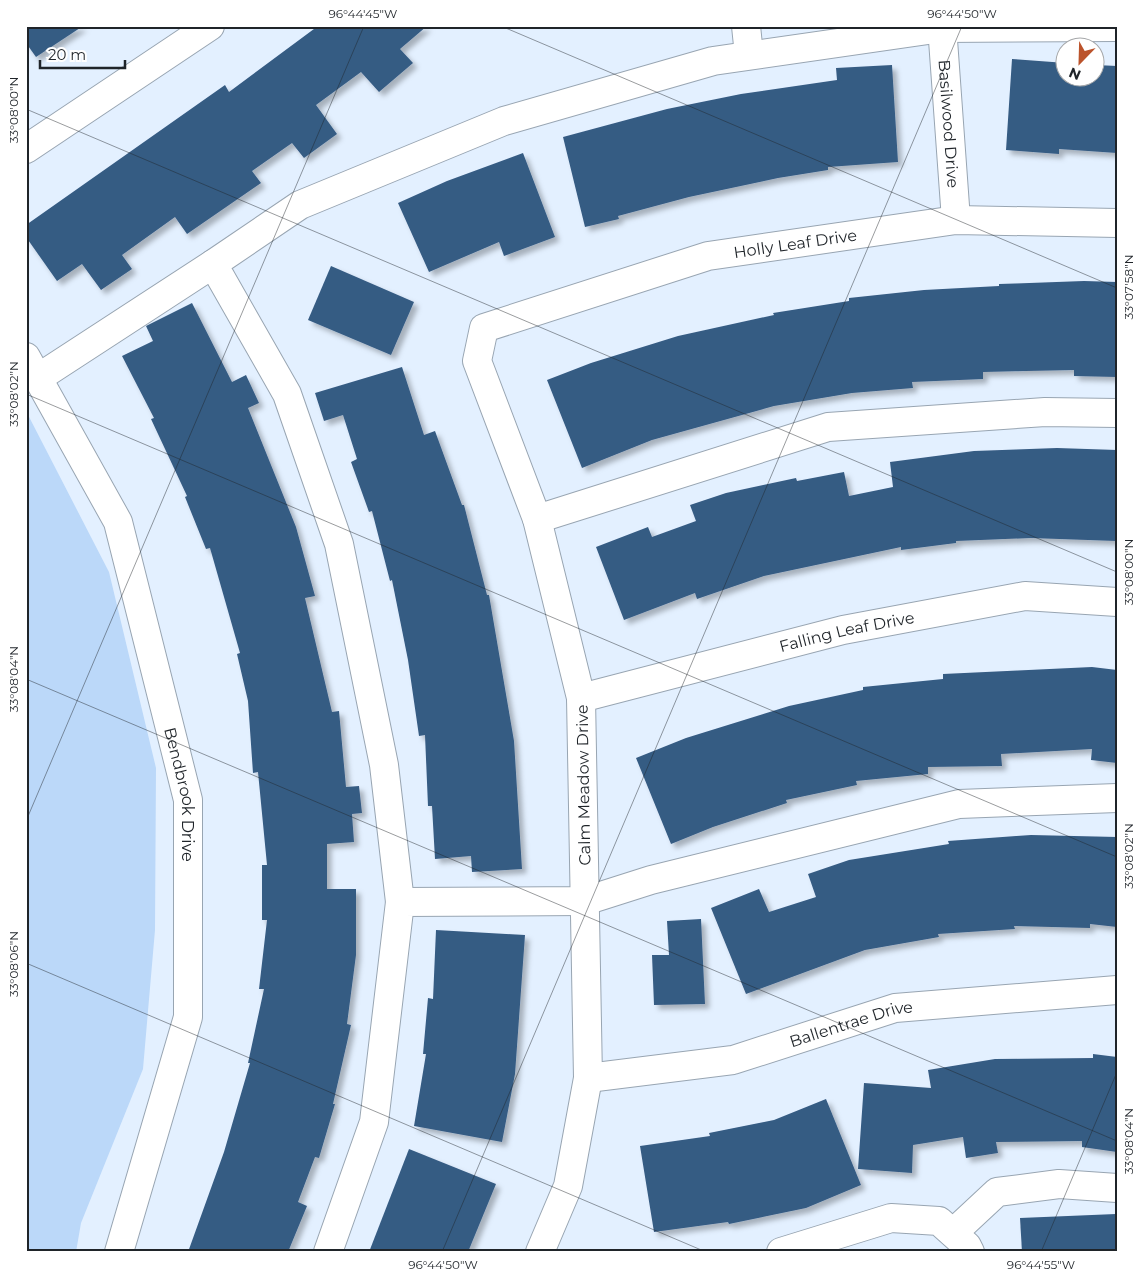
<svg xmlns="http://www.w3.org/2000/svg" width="1143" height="1278" font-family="Montserrat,sans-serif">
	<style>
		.green { fill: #bbd8f9 }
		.building { fill: #365b83; filter: url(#shadow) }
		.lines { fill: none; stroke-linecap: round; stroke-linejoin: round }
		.minor-casing { stroke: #98a5b2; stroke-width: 30 }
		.minor { stroke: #fff; stroke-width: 28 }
		.ticks { fill: none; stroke: #1f2429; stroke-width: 1; stroke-opacity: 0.45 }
		.labels { text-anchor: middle; stroke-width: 5; stroke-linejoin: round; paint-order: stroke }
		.street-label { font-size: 16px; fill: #1f2429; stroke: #fff }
		.neatline { fill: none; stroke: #1f2429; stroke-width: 2 }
		.ticks-label { font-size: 12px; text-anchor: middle; fill: #1f2429 }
	</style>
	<defs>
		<filter id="shadow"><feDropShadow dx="4.5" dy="4.5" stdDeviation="2.5" flood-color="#0004"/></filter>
	</defs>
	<rect width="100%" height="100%" fill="#e3f0ff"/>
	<polygon class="green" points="26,411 109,572 156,768 155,930 143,1069 81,1223 76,1252 26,1252"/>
	<g class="building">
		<polygon points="26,26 83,26 36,57 26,43"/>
		<polygon points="318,26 427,26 400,49 413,63 379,92 361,72 316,105 337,134 304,158 292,143 252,171 261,183 187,234 175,217 122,255 132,269 101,290 82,264 57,281 26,237 26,225 225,85 229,92"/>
		<polygon points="1012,59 1066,63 1066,78 1096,78 1096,65 1117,66 1117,153 1059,149 1059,154 1006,150"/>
		<polygon points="892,65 898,162 828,167 828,170 778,178 689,197 618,216 619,219 585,227 563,137 667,109 741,94 837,80 836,68"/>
		<polygon points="523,153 555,237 504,256 499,242 429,272 398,203 447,181"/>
		<polygon points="331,266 414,302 391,355 308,320"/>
		<polygon points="1084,281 1117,282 1117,377 1074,376 1074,370 983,372 983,379 912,382 913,388 852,393 774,406 652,440 582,468 547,380 591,363 678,336 774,315 773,313 849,301 849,298 924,290 999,286 999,284"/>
		<polygon points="192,303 232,382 246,375 259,403 248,408 296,527 315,596 305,598 332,712 339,711 346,787 359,786 362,813 352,814 354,842 327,844 327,889 356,889 356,955 347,1024 351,1025 333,1104 335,1104 319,1158 315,1157 298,1202 307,1206 288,1252 188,1252 224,1152 250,1063 248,1063 264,989 259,989 267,920 262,920 262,865 267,865 258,772 253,773 248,701 237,654 240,653 210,548 206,549 185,497 187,496 151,419 154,418 122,356 153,341 146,326"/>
		<polygon points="402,367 424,435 435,431 462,505 464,505 487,595 489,595 514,741 522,869 472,872 471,856 435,859 432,806 428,806 425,735 419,736 408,660 392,580 390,581 372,511 369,512 351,462 357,459 343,415 324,421 315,393"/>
		<polygon points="1057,448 1117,450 1117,541 1031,538 956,541 956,543 901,550 901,547 764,576 697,599 695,593 624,620 596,547 648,527 652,537 696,521 690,505 726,493 796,478 797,481 844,472 849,496 893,487 890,462 974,451"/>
		<polygon points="1092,667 1117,670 1117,763 1091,760 1092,749 1001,754 1002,766 928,767 928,774 856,781 857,785 786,800 787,803 713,827 671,844 636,758 686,738 789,706 863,690 863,687 943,679 943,674"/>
		<polygon points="1031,835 1117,837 1117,927 1090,924 1090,928 1014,926 1015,929 938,934 939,937 865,950 746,994 711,908 759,889 769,912 816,897 808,874 849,860 949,844 948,841"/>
		<polygon points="701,919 705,1004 654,1005 652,955 669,955 667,921"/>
		<polygon points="436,930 525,935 515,1074 502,1142 414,1126 426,1054 423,1054 428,998 433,999"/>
		<polygon points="1093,1054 1117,1057 1117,1152 1082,1147 1082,1141 996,1142 998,1153 966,1158 963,1137 913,1145 912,1173 858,1169 864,1083 931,1088 928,1070 995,1059 1093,1058"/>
		<polygon points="826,1099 861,1185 806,1208 729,1224 728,1222 654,1232 640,1146 710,1136 709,1133 774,1120"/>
		<polygon points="409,1149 496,1184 468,1252 369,1252"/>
		<polygon points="1116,1214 1117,1252 1022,1252 1020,1218"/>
	</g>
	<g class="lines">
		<g class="minor-casing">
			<g id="minor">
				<polyline points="746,26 749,55"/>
				<path id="s1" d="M942 26 956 220"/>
				<polyline points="26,149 210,26"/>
				<path id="s2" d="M26 357 118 522 188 800V1017L119 1252"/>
				<polyline points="38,378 213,264"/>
				<polyline points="537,519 828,427 1045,412 1117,413"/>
				<path id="s3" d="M581 698 843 630 1025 596 1117 602"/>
				<polyline points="400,902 384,765 339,544 287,394 213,264 300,205 504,121 713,61 942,28 1117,27"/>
				<path id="s4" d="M588 1078 733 1060 895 1008 1117 990"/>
				<polyline points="953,1233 997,1192 1059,1184 1117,1188"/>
				<polyline points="328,1252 374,1122 400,902 585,901 651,880 959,804 1117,798"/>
				<path id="s5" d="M540 1252 568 1186 588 1078 581 698 537 519 477 361 484 328 708 256 956 220 1117 223"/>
				<polyline points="781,1252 891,1218 939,1221 967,1246 970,1252"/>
			</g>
		</g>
		<use href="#minor" class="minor"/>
	</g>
	<path class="ticks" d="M501 26 1117 288M26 109 1117 572M26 394 1117 857M26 679 1117 1141M26 821 364 26M26 963 706 1252M26 1248 36 1252M442 1252 962 26M1041 1252 1117 1072"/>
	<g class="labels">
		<g class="street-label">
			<text dy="6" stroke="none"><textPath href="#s1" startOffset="98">Basilwood Drive</textPath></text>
			<text dy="6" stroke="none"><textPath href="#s5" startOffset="1272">Holly Leaf Drive</textPath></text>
			<text dy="6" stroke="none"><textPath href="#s3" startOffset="274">Falling Leaf Drive</textPath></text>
			<text transform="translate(583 785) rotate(-91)" y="6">Calm Meadow Drive</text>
			<text dy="6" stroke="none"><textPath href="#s2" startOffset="469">Bendbrook Drive</textPath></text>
			<text dy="6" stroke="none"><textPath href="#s4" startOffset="270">Ballentrae Drive</textPath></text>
		</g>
	</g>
	<rect width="1143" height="1278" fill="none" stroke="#ffffff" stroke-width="55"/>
	<g transform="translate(1080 62) rotate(203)"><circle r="24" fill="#ffffff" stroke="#a5a7a9"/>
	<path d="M0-4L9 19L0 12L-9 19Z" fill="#bb532b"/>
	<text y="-8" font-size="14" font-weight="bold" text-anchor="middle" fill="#1f2429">N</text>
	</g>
	<path d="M40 60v8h85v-8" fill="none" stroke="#1f2429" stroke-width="2.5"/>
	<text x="48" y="60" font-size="15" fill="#1f2429" stroke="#ffffff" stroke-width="4" paint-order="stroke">20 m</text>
	<rect x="28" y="28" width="1088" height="1222" class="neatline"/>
	<g class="ticks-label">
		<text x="363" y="18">96°44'45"W</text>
		<text x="962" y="18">96°44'50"W</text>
		<text transform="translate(14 110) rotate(-90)" y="4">33°08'00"N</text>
		<text transform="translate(1129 287) rotate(-90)" y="4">33°07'58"N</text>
		<text transform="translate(14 394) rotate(-90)" y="4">33°08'02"N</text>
		<text transform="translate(1129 572) rotate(-90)" y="4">33°08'00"N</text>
		<text transform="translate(14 679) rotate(-90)" y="4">33°08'04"N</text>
		<text transform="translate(1129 856) rotate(-90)" y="4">33°08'02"N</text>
		<text transform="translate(14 964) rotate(-90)" y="4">33°08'06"N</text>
		<text transform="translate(1129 1141) rotate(-90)" y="4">33°08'04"N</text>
		<text x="443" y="1269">96°44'50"W</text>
		<text x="1041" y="1269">96°44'55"W</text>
	</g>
</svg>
